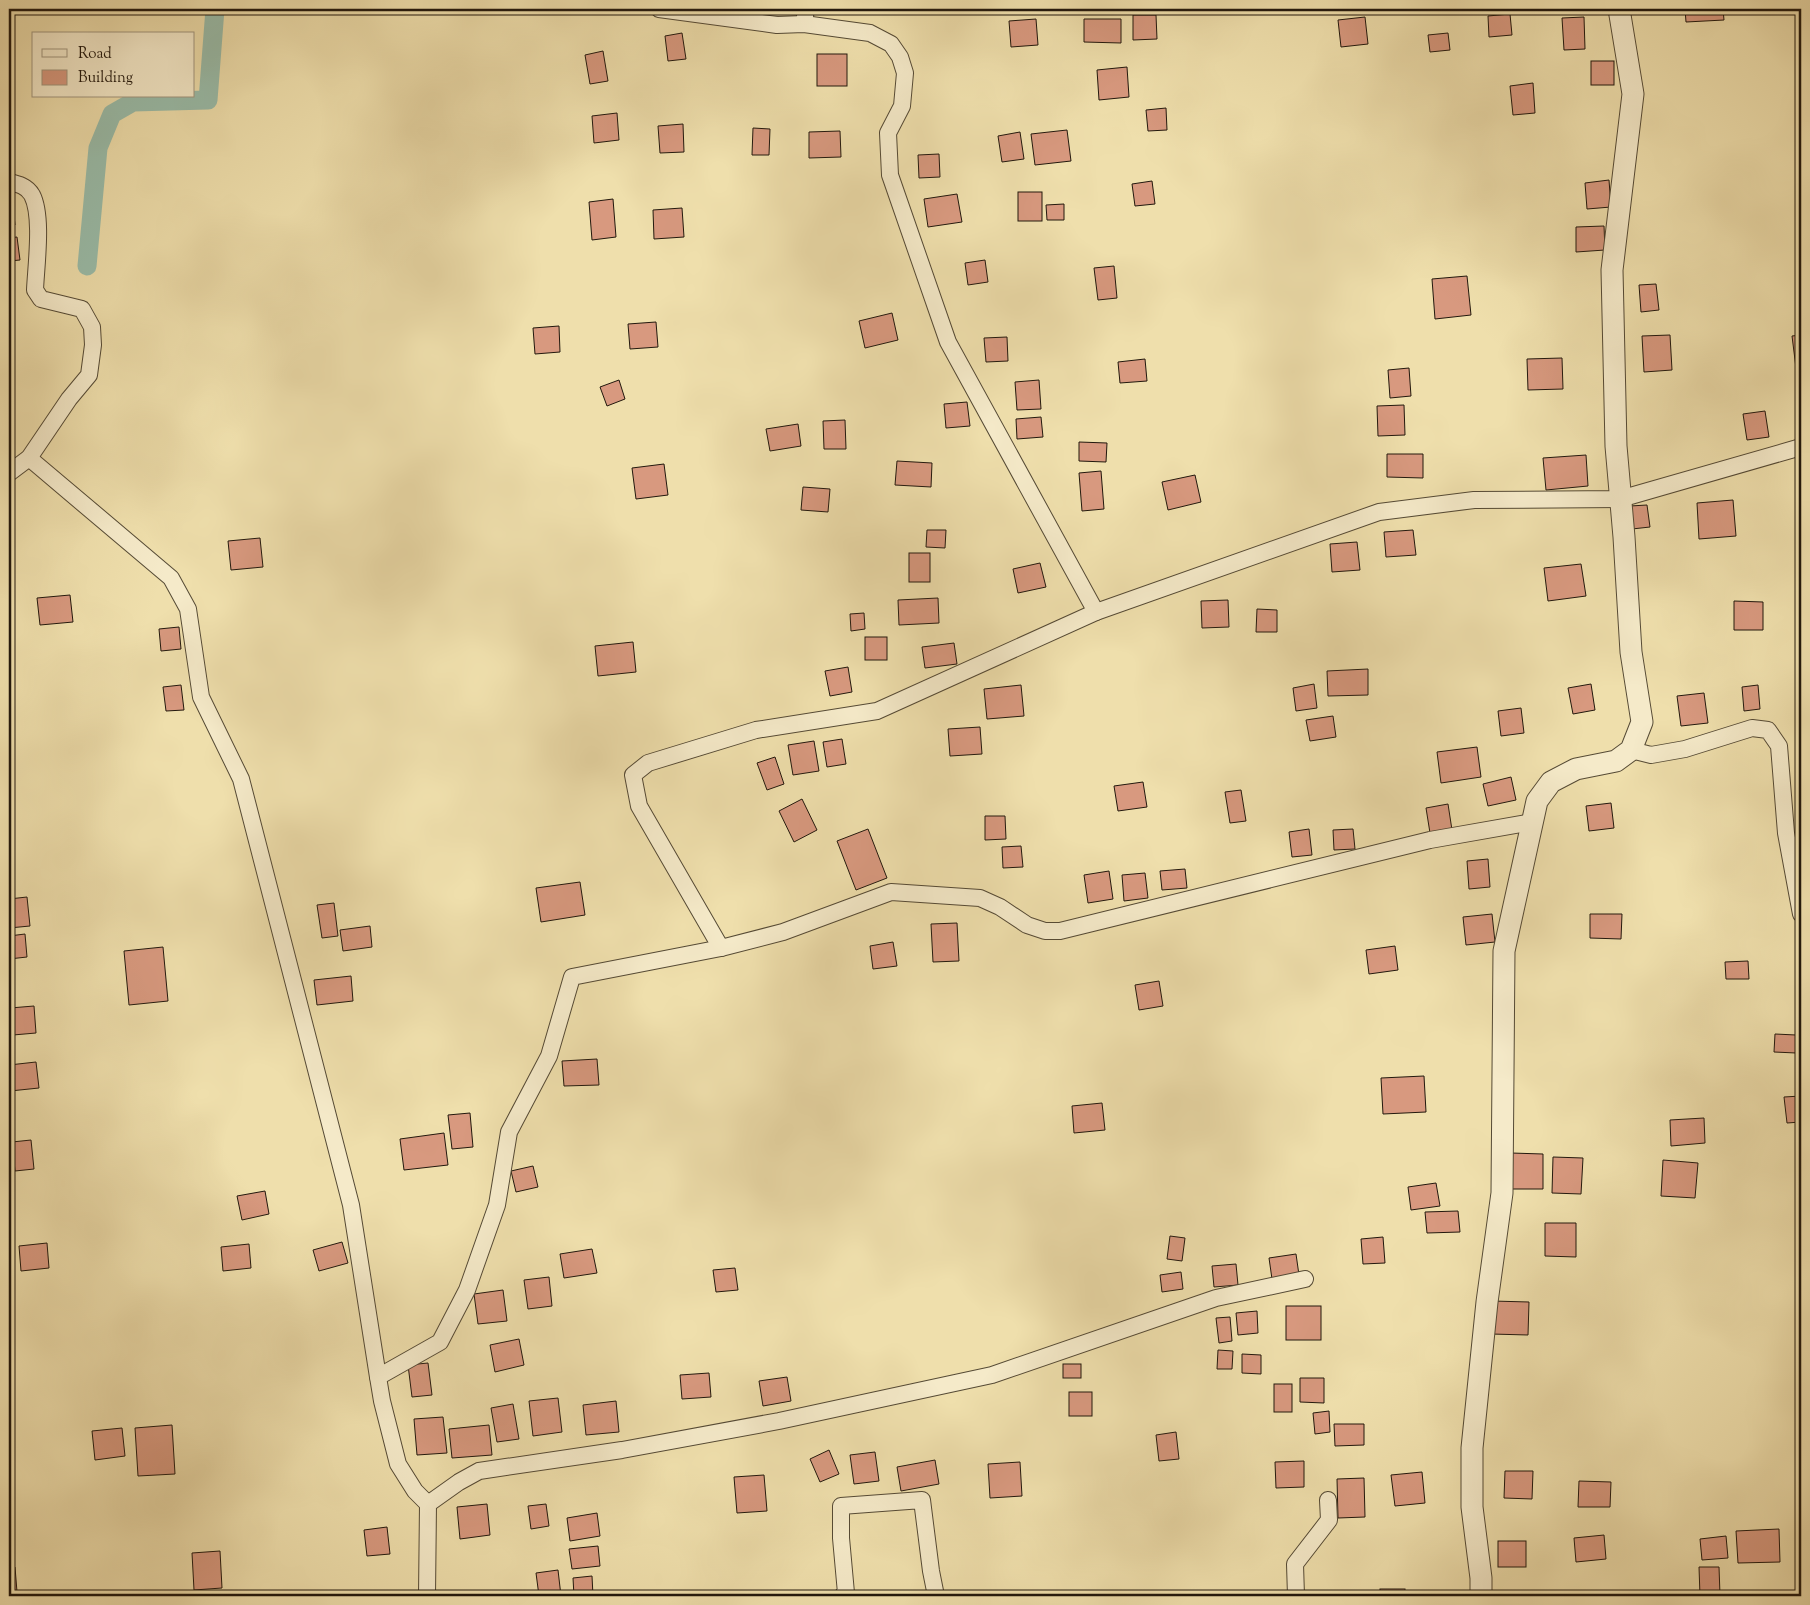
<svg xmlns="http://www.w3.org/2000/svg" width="1810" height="1605" font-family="'Sorts Mill Goudy',serif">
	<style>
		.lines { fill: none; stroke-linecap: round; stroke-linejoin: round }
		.canal { stroke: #9abdaa; stroke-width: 19 }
		.building { fill: #d8997f; stroke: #22180d }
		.minor-casing { stroke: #554a35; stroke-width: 18 }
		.tertiary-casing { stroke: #554a35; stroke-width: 23 }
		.minor { stroke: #f5eac9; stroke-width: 16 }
		.tertiary { stroke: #f5eac9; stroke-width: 21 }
	</style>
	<rect width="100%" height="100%" fill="#efdfac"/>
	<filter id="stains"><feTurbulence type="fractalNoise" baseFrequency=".004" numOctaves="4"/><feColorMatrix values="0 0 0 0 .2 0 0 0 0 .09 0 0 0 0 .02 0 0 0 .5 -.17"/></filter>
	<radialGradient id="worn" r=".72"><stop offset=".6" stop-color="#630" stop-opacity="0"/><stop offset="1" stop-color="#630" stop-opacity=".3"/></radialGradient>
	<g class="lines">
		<polyline class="canal" points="87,266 98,148 112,114 133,102 208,100 215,9"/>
	</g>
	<g class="building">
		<rect x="1105" y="9" width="26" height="4"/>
		<polygon points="1685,9 1723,9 1724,20 1686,22"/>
		<polygon points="1510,14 1512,35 1489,37 1488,16"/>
		<polygon points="1133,15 1156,15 1157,39 1133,40"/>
		<polygon points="1365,17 1368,44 1341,47 1338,20"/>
		<polygon points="1584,17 1585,49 1564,50 1562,18"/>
		<polygon points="1036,19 1038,45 1011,47 1009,21"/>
		<polygon points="1084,19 1121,19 1121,43 1084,42"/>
		<polygon points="682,33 686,59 668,61 665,36"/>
		<polygon points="1448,33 1450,50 1430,52 1428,35"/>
		<polygon points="603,51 608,81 590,84 585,55"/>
		<rect x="817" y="54" width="30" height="32"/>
		<rect x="1591" y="61" width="23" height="24"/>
		<polygon points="1127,67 1129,97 1099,100 1097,70"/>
		<polygon points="1533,83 1535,113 1513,115 1510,86"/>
		<polygon points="1166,108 1167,130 1148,131 1146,110"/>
		<polygon points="617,113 619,140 594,143 592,116"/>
		<polygon points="683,124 684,152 660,153 658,126"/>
		<polygon points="753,128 770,129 769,155 752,155"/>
		<polygon points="1067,130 1071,161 1035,165 1031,134"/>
		<polygon points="840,131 841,157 809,158 809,132"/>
		<polygon points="1020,132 1024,159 1002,162 998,136"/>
		<polygon points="939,154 940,177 919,178 918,155"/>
		<polygon points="1609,180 1611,207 1587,209 1585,183"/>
		<polygon points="1152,181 1155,204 1135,206 1132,184"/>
		<rect x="1018" y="192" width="24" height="29"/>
		<polygon points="957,194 962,222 928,227 924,199"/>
		<polygon points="613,199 616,237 592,240 589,202"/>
		<polygon points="1064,204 1064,220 1047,220 1046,205"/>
		<polygon points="9,206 13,206 15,225 9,225"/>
		<polygon points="682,208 684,237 654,239 653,210"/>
		<polygon points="1604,226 1605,250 1576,252 1576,227"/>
		<polygon points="17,237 20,260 9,261 9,238"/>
		<polygon points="985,260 988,282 968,285 965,263"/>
		<polygon points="1114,266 1117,298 1098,300 1094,268"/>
		<polygon points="1467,276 1471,315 1435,319 1432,279"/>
		<polygon points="1656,284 1659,310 1641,312 1639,285"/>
		<polygon points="892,313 898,340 865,348 859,321"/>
		<polygon points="656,322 658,347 630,349 628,324"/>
		<polygon points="559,326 560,352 535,354 533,328"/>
		<polygon points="1670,335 1672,370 1644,372 1642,336"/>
		<polygon points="1801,335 1801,368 1796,368 1792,336"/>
		<polygon points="1007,337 1008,361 986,362 984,338"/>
		<polygon points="1562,358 1563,389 1528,390 1527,359"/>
		<polygon points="1145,359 1147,381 1120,383 1118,362"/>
		<polygon points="1409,368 1411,396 1390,398 1388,370"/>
		<polygon points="619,380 625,399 607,406 600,387"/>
		<polygon points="1039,380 1041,409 1017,410 1015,382"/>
		<polygon points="967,402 970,426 946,428 944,404"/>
		<polygon points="1404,405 1405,435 1378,436 1377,406"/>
		<polygon points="1765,411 1769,437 1747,440 1743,414"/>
		<polygon points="1041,417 1043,437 1017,439 1016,419"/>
		<polygon points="845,420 846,449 824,449 823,421"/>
		<polygon points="798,424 801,446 770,451 766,429"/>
		<polygon points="1079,442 1107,443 1106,462 1079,461"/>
		<polygon points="1387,454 1423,454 1423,478 1387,477"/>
		<polygon points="1586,455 1588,486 1546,490 1543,458"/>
		<polygon points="897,461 932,463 931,487 895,485"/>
		<polygon points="664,464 668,495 636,499 632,468"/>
		<polygon points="1101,471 1104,509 1082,511 1079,473"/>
		<polygon points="1195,475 1201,502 1168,510 1162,482"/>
		<polygon points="803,487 830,489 828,512 801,510"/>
		<polygon points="1733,500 1736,536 1699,539 1697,503"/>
		<polygon points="1647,505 1650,527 1632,529 1630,506"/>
		<polygon points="927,530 946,530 945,548 926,547"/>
		<polygon points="1413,530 1416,555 1386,557 1384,532"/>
		<polygon points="260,538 263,567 231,570 228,541"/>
		<polygon points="1357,542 1360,570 1332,572 1330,544"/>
		<rect x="909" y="553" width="21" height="29"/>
		<polygon points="1040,563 1046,587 1018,593 1013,569"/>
		<polygon points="1581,564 1586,596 1548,601 1544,568"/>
		<polygon points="70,595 73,622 40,625 37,598"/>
		<polygon points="938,598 939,623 899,625 898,600"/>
		<polygon points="1228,600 1229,627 1202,628 1201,601"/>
		<polygon points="1734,601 1763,602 1763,630 1734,630"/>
		<polygon points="1257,609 1277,610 1277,632 1256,632"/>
		<polygon points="864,613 865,629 851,631 850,614"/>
		<polygon points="179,627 181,649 161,651 159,629"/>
		<rect x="865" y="637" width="22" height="23"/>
		<polygon points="633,642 636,672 598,676 595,646"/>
		<polygon points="954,643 957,664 925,668 922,647"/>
		<polygon points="848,667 852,692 830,696 825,671"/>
		<polygon points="1368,669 1368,695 1328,696 1327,671"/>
		<polygon points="1314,684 1317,708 1296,711 1293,688"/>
		<polygon points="1591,684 1595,710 1573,714 1568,688"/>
		<polygon points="181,685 184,710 166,711 163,687"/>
		<polygon points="1021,685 1024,716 987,719 984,689"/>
		<polygon points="1758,685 1760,709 1744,711 1742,687"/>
		<polygon points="1704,693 1708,723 1681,726 1677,696"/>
		<polygon points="1521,708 1524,733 1501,736 1498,711"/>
		<polygon points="1333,716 1336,737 1310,741 1306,720"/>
		<polygon points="980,727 982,754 950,756 948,729"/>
		<polygon points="842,739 846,764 827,767 823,742"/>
		<polygon points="814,741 819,771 793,775 788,745"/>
		<polygon points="1477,747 1481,777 1441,783 1437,752"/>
		<polygon points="775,757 784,784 767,790 757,763"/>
		<polygon points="1511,777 1516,800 1488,806 1483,784"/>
		<polygon points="1143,782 1147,807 1118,811 1114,786"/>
		<polygon points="1241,790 1246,821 1230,823 1225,792"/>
		<polygon points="802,799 817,830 794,842 779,811"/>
		<polygon points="1611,803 1614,828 1589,831 1586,806"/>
		<polygon points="1448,804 1452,830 1430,833 1426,808"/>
		<polygon points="985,816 1005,816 1006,839 985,840"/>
		<polygon points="868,829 887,878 856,890 837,841"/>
		<polygon points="1309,829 1312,855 1292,857 1289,832"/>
		<polygon points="1353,829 1355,849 1334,850 1333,830"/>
		<polygon points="1021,846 1023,867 1003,868 1002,847"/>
		<polygon points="1488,859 1490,887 1469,889 1467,861"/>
		<polygon points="1185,869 1187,888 1162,890 1160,871"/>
		<polygon points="1109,871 1113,899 1088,903 1084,875"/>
		<polygon points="1145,873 1148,898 1124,901 1122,875"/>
		<polygon points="580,882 585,915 541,922 536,888"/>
		<polygon points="27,897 30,926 9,928 9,899"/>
		<polygon points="334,903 338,936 322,938 317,905"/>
		<polygon points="1492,914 1495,942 1466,945 1463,917"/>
		<polygon points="1590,914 1622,914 1621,939 1590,938"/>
		<polygon points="957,923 959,961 933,962 931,924"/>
		<polygon points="370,926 372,947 343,951 340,930"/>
		<polygon points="25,934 27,957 9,959 9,936"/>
		<polygon points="893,942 897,966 873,969 870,946"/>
		<polygon points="1395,946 1398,970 1369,974 1366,950"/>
		<polygon points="163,947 168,1001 129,1005 124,951"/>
		<polygon points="1748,961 1749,979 1726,979 1725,962"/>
		<polygon points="351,976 353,1001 317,1005 314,980"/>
		<polygon points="1159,981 1163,1006 1139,1010 1135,985"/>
		<polygon points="34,1006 36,1033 13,1035 10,1008"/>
		<polygon points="1775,1034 1796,1035 1796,1053 1774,1052"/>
		<polygon points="597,1059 599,1085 564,1086 562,1061"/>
		<polygon points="36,1062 39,1088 10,1091 9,1065"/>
		<polygon points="1424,1076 1426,1112 1383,1114 1381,1078"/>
		<polygon points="1801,1096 1801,1122 1787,1123 1784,1097"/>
		<polygon points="1102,1103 1105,1130 1074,1133 1072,1106"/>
		<polygon points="470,1113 473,1147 452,1149 448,1115"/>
		<polygon points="1704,1118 1705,1143 1671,1146 1670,1120"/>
		<polygon points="444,1133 448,1165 404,1170 400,1139"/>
		<polygon points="31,1140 34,1169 15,1171 12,1142"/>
		<polygon points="1511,1153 1543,1154 1543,1189 1511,1189"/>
		<polygon points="1553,1157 1583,1158 1581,1194 1552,1193"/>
		<polygon points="1663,1160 1698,1163 1695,1198 1661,1196"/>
		<polygon points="533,1166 538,1187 516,1192 511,1171"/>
		<polygon points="1436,1183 1440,1206 1411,1210 1408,1187"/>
		<polygon points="265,1191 269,1214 242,1220 237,1196"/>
		<polygon points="1458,1211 1460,1232 1427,1233 1425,1212"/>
		<polygon points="1545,1223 1576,1223 1576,1257 1545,1256"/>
		<polygon points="1170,1236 1185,1238 1182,1261 1167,1259"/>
		<polygon points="1383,1237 1385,1263 1363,1264 1361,1239"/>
		<polygon points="342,1242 348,1263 319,1271 313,1250"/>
		<polygon points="47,1243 49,1268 21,1271 19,1246"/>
		<polygon points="249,1244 251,1268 223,1271 221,1247"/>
		<polygon points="592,1249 597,1273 564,1278 560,1254"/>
		<polygon points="1296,1254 1299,1275 1272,1279 1269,1258"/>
		<polygon points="1236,1264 1238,1285 1214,1287 1212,1266"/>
		<polygon points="735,1268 738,1290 716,1292 713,1270"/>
		<polygon points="1181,1272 1183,1289 1162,1292 1160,1275"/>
		<polygon points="549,1277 552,1306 528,1309 524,1280"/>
		<polygon points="503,1290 507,1321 478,1324 474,1294"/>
		<polygon points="1492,1301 1529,1302 1528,1335 1491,1334"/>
		<rect x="1286" y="1306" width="35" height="34"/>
		<polygon points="1257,1311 1258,1333 1238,1335 1236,1313"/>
		<polygon points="1230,1317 1232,1341 1219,1343 1216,1318"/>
		<polygon points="519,1339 524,1365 495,1372 490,1345"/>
		<polygon points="1218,1350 1233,1351 1232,1369 1217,1369"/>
		<polygon points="1242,1354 1261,1355 1261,1374 1242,1373"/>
		<polygon points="428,1363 432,1395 412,1397 408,1365"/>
		<rect x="1063" y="1364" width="18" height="14"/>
		<polygon points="709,1373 711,1397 682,1399 680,1375"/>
		<polygon points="787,1377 791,1401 763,1406 759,1381"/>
		<polygon points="1300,1378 1324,1378 1324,1403 1300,1402"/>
		<rect x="1274" y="1384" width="18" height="28"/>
		<rect x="1069" y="1392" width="23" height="24"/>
		<polygon points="558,1398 562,1432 533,1436 529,1401"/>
		<polygon points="616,1401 619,1432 586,1435 583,1405"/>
		<polygon points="513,1404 519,1439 497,1442 491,1408"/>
		<polygon points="1329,1411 1330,1432 1315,1434 1313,1413"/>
		<polygon points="443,1417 447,1453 417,1455 414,1419"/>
		<polygon points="1334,1424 1364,1424 1364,1445 1335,1446"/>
		<polygon points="172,1425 175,1474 138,1476 135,1428"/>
		<polygon points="489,1425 492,1455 452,1458 449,1429"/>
		<polygon points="122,1428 125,1456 95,1460 92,1431"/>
		<polygon points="1176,1432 1179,1459 1159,1461 1156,1435"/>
		<polygon points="829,1450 839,1474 820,1482 810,1459"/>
		<polygon points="875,1452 879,1481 854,1484 850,1455"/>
		<polygon points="935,1460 939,1484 901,1491 897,1467"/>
		<polygon points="1304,1461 1304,1487 1276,1488 1275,1462"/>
		<polygon points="1020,1462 1022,1496 990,1498 988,1464"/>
		<polygon points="1505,1471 1533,1471 1532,1499 1504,1498"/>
		<polygon points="1422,1472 1425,1503 1395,1506 1391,1475"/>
		<polygon points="764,1475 767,1511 737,1513 734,1477"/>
		<polygon points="1364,1478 1365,1517 1338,1518 1337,1479"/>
		<polygon points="1579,1481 1611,1482 1610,1507 1578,1507"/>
		<polygon points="487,1504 490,1535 460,1539 457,1507"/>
		<polygon points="546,1504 549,1526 531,1529 528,1506"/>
		<polygon points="597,1513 600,1536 570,1541 567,1518"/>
		<polygon points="387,1527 390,1554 367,1556 364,1530"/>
		<polygon points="1779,1529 1780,1562 1738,1563 1736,1531"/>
		<polygon points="1604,1535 1606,1559 1576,1562 1574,1538"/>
		<polygon points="1726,1536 1728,1558 1702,1560 1700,1539"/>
		<rect x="1498" y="1541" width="28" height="26"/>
		<polygon points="598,1546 600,1566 572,1569 569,1549"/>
		<polygon points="220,1551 222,1588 194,1590 192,1553"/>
		<polygon points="9,1567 15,1567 17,1592 9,1592"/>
		<polygon points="1699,1567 1719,1567 1720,1595 1700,1596"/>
		<polygon points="558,1570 561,1596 539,1596 536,1573"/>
		<polygon points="592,1576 593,1596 574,1596 573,1578"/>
		<rect x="1380" y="1589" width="25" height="7"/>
	</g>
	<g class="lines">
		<g class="minor-casing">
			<g id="minor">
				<polyline points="659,9 777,25 804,24 870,33 891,44 900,57 905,73 902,106 888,133 890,175 948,342 1096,612"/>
				<polyline points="804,24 806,9"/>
				<path d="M9 182C18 184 27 186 32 195 43 216 36 266 35 290L41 299 82 309 92 327 93 345 89 375 69 399 29 458 9 473"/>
				<polyline points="29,458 171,578 188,609 201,697 241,779 351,1205 378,1377"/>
				<polyline points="1631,750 1651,755 1685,749 1752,728 1768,730 1779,746 1786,833 1801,914"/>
				<polyline points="721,948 639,806 633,775 648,763 756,730 877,711 1096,612 1379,512 1474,500 1620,499 1801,447"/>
				<polyline points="428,1504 415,1491 398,1464 382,1401 378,1377 440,1342 467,1290 497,1205 509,1132 549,1056 572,977 721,948 783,932 891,892 980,898 1000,907 1027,925 1045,931 1060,931 1430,840 1532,822"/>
				<polyline points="427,1596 428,1504 459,1482 479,1471 622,1450 779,1421 992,1375 1216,1298 1305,1279"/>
				<polyline points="842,1596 846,1593 841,1538 841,1506 922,1500 931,1571 936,1596"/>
				<polyline points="1296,1596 1295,1564 1329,1520 1328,1500"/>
			</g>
		</g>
		<g class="tertiary-casing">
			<polyline id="tertiary" points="1481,1596 1481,1578 1472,1507 1472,1448 1487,1302 1502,1193 1504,951 1537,801 1551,782 1576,769 1616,761 1631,750 1642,722 1631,652 1624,537 1616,446 1612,270 1633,94 1619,9"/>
		</g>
		<use href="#minor" class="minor"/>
		<use href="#tertiary" class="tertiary"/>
	</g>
	<rect width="1810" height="1605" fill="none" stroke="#efdfac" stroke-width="30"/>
	<rect x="10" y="10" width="1790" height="1585" fill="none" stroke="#22180d" stroke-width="2.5"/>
	<rect x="15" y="15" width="1780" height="1575" fill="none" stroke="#22180d"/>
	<rect x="32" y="32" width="162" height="65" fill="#f5eac9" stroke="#a1967e"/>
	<rect x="42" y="49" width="25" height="8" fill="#f5eac9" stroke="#a1967e"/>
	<text x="78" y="58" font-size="15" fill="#22180d">Road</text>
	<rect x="42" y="70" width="25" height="15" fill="#d8997f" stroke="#a1967e"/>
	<text x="78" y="82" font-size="15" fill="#22180d">Building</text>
	<rect width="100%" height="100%" filter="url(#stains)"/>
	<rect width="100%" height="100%" fill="url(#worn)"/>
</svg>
